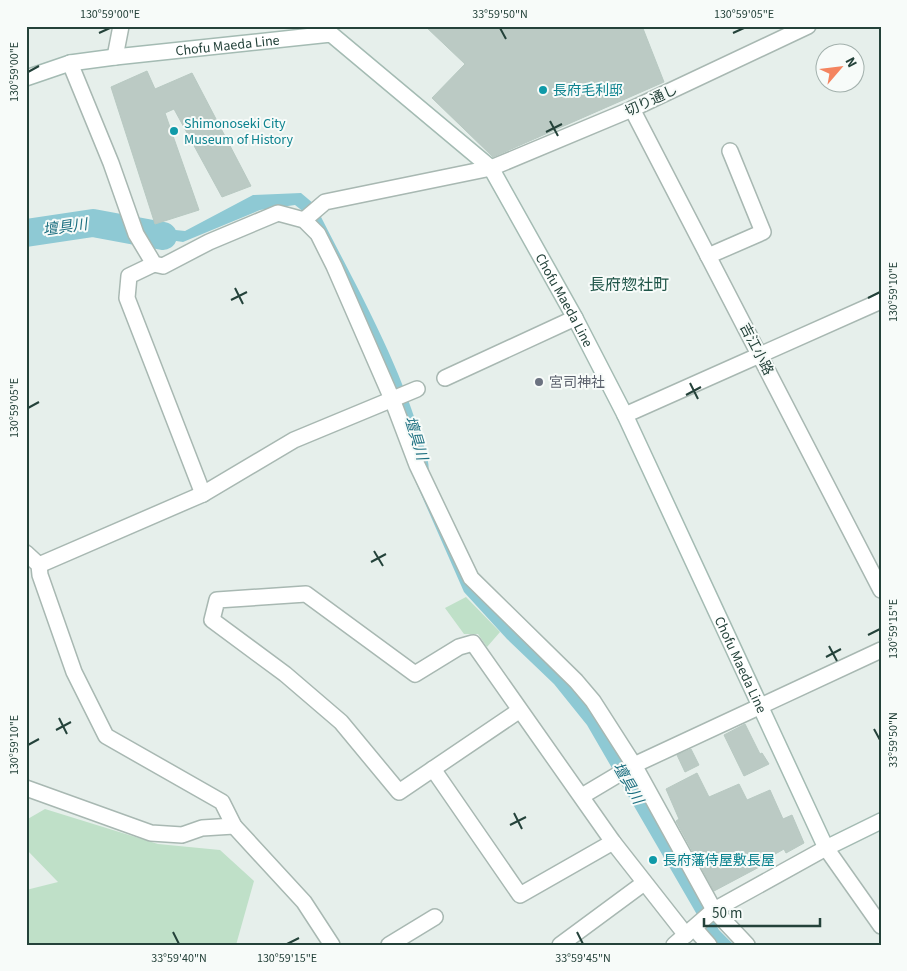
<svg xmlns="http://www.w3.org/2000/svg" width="907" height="971" font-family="'Source Sans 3','Noto Sans JP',sans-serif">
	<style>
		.green { fill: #bfe0c8 }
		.water { fill: #8ec9d4 }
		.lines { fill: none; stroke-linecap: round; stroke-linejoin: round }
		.river { stroke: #8ec9d4; stroke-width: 28 }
		.building { fill: #bbcac4; stroke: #b8c9c2 }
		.minor-casing { stroke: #a8b8b2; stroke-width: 18 }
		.tertiary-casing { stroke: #a8b8b2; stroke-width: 18 }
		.secondary-casing { stroke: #a4bbb3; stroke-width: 18 }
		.minor { stroke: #fff; stroke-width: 15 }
		.tertiary { stroke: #fff; stroke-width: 15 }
		.secondary { stroke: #fff; stroke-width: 15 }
		.ticks { fill: none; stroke: #24423a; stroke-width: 2 }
		.culture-dot { fill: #0f9aa8; stroke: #f7fbf9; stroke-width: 2 }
		.worship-dot { fill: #6b7280; stroke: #f7fbf9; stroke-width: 2 }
		.labels { text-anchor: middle; stroke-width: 4; stroke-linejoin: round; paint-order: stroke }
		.street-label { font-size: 14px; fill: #24423a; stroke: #f7fbf9 }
		.culture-label { font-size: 14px; fill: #0d838f; stroke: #f7fbf9; text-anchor: start }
		.worship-label { font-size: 14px; fill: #5b616d; stroke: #f7fbf9; text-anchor: start }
		.water-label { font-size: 15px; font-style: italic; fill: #1c6f80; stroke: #f7fbf9 }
		.quarter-label { font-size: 16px; fill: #1f5548; stroke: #f7fbf9 }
		.neatline { fill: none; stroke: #24423a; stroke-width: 2 }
		.ticks-label { font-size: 12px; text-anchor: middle; fill: #24423a }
	</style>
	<rect width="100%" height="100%" fill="#e6efeb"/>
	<g class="green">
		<polygon points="466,597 500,632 487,647 478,634 464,634 445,608"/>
		<polygon points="45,809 158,844 220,850 254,881 236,945 26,945 26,890 58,882 26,849 26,820"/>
	</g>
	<path class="water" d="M301 193 314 204 320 215C356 286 396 356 419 432 424 447 431 462 428 477L460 568 573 684 613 744 719 930 734 945H717L710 937 587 725 554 684 507 639 464 592 413 476 420 463 395 385 359 308 314 220 295 205 260 210 183 242 142 236 137 226 185 231 253 195Z"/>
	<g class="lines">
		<polyline class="river" points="26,233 93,223 163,236"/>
	</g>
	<g class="building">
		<polygon points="425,26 642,26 664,82 493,157 432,98 465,64"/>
		<polygon points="147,71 155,89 192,73 251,186 222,197 174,109 165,113 199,210 155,224 111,87"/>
		<polygon points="745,724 760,754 762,753 769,764 744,776 724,735"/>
		<polygon points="691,749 699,765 685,772 677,755"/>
		<polygon points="697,773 709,797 739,784 747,800 770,790 783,819 792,815 804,843 786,853 784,849 761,862 763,865 714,891 676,821 679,819 666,789"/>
	</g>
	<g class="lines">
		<g class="minor-casing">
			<g id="minor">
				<polyline points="115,57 121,26"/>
				<polyline points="70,63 111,163 136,234 154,264 163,266 209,242 278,213 304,220 318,234 334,266 392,399 417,465 471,578 576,681 593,701 634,765 714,910 747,945"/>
				<polyline points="632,109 881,590"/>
				<polyline points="304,220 325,202 491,168 632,109 808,26"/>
				<polyline points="708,256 763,232 730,151"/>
				<polyline points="154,264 129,276 127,298 203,494"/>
				<polyline points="445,378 575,318"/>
				<polyline points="625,415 881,301"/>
				<polyline points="26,553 39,565 40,575 74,672 106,736 222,802 234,826 304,902 332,945"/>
				<polyline points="39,565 203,494 294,440 417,389"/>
				<polyline points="520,710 399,792 341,722 285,674 212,620 217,600 306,594 415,674 459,647 473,643 613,842 686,935"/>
				<polyline points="433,769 520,895 613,842"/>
				<polyline points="26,788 151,833 182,835 202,828 234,826"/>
				<polyline points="582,796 634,765 881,650"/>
				<polyline points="826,848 881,926"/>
				<polyline points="694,928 709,945"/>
				<polyline points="389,945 435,917"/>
				<polyline points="560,945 644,883"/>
			</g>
		</g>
		<g class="tertiary-casing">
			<polyline id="tertiary" points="674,945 714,910 826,848"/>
		</g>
		<g class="secondary-casing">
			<g id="secondary">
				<path id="s1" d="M26 78 70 63 115 57 331 34 491 168 575 318 625 415 826 848 881 821"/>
			</g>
		</g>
		<use href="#minor" class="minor"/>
		<use href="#tertiary" class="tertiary"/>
		<use href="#secondary" class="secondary"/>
	</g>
	<path class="ticks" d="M500 28 506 39M99 33 110 28M733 33 744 28M28 72 39 66M550 121 558 136M546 132 562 124M235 288 243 304M868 298 880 292M231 300 247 292M690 383 698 399M686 395 701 387M28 408 39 402M374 551 383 566M371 562 386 554M868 635 880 629M829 646 837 661M826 657 841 649M59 718 67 734M874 729 880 740M56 730 71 722M28 745 39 739M514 813 522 829M510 825 526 817M173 932 179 944M577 932 583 944M287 944 299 938"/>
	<g class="culture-dot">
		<circle cx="543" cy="90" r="5"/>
		<circle cx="174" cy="131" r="5"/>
		<circle cx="653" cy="860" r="5"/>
	</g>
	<circle class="worship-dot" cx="539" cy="382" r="5"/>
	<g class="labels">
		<g class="street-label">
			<text dy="5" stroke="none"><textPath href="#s1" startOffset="205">Chofu Maeda Line</textPath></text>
			<text transform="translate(651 100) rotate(-25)" y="5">切り通し</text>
			<text dy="5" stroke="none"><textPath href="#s1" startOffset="669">Chofu Maeda Line</textPath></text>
			<text transform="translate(757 349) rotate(63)" y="5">吉江小路</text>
			<text dy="5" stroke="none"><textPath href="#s1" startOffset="1074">Chofu Maeda Line</textPath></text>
		</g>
		<g class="culture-label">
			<text x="553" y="95">長府毛利邸</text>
			<text x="184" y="128">Shimonoseki City<tspan x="184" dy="16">Museum of History</tspan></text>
			<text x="663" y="865">長府藩侍屋敷長屋</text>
		</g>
		<g class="worship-label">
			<text x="549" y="387">宮司神社</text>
		</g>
		<g class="water-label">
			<text transform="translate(65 227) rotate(-8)" y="5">壇具川</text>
			<text transform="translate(416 438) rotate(73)" y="5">壇具川</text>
			<text transform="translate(628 783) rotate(60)" y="5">壇具川</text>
		</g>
		<g class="quarter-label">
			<text x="629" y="290">長府惣社町</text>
		</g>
	</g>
	<rect width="907" height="971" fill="none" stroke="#f7fbf9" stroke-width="55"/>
	<g transform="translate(840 68) rotate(62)"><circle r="24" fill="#f7fbf9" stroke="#a3b1ad"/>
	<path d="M0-4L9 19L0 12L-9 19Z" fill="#f4845f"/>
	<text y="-8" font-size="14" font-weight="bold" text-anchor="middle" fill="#24423a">N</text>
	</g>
	<path d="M704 918v8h116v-8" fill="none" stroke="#24423a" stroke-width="2.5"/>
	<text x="712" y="918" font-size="15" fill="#24423a" stroke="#f7fbf9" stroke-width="4" paint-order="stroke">50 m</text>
	<rect x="28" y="28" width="852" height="916" class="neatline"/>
	<g class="ticks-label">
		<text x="110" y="18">130°59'00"E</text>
		<text x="500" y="18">33°59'50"N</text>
		<text x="744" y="18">130°59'05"E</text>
		<text transform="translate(14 72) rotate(-90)" y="4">130°59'00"E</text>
		<text transform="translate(893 292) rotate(-90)" y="4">130°59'10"E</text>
		<text transform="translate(14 408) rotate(-90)" y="4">130°59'05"E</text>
		<text transform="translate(893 629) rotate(-90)" y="4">130°59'15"E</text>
		<text transform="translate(893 740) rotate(-90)" y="4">33°59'50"N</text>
		<text transform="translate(14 745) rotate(-90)" y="4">130°59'10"E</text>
		<text x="179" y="962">33°59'40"N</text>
		<text x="287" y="962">130°59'15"E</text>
		<text x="583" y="962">33°59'45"N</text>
	</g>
</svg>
